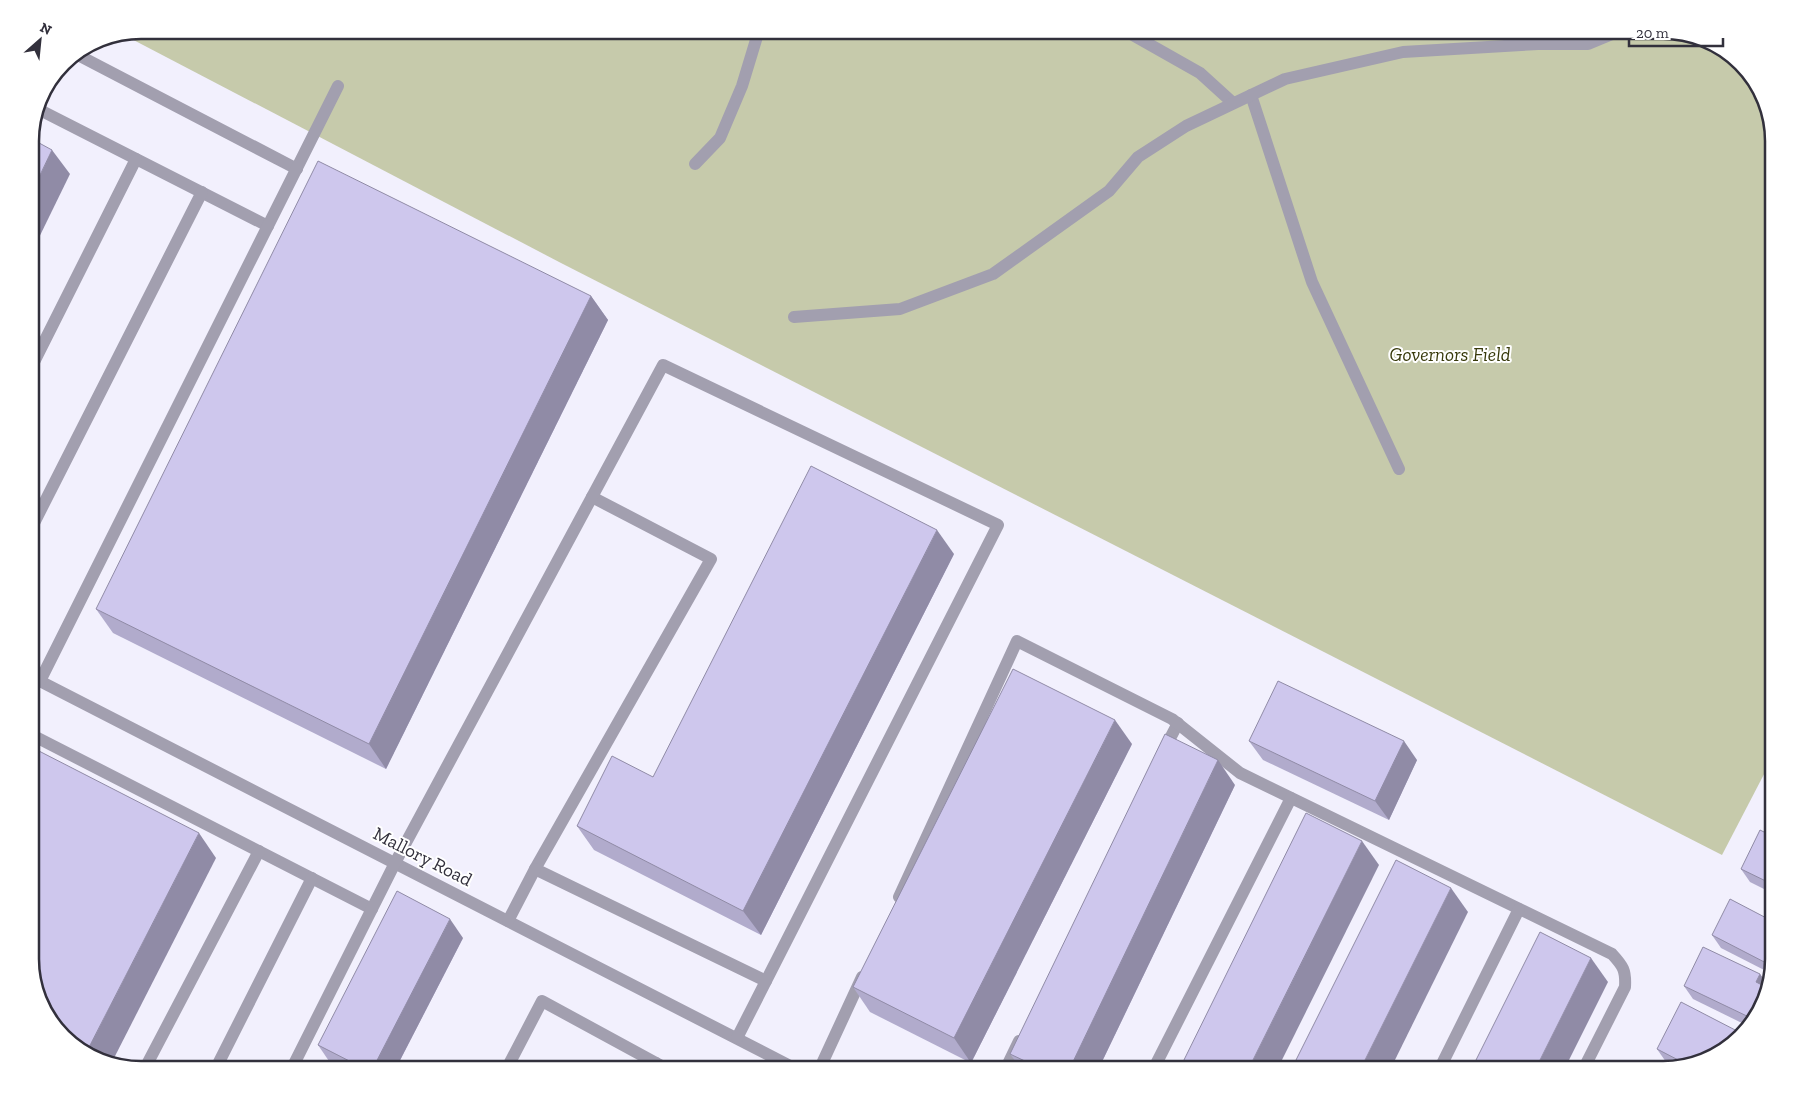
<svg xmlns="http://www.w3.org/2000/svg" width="1804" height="1100" font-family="'Zilla Slab',serif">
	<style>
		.green { fill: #c6caab }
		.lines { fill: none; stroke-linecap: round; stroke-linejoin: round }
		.minor { stroke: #a29faf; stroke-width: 12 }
		.wall { fill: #b1abcc }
		.shaded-wall { fill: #908ba6 }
		.building { fill: #cec7ed; stroke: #908ba6 }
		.labels { text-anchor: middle; stroke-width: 4; stroke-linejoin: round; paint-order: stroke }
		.park-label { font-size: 19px; font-style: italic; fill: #37390a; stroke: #fff }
		.street-label { font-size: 19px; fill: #32303c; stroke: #fff }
		.rim { fill: none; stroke: #32303c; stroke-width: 2.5 }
	</style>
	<rect width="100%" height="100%" fill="#f2f0fd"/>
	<polygon class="green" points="141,30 1663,30 1719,45 1759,85 1774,134 1774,755 1722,855 561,263 122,34"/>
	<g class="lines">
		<g class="minor">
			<polyline points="1124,30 1200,73 1233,103"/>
			<polyline points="76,54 297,169"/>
			<polyline points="1251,95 1312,282 1399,469"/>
			<polyline points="36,108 268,226"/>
			<polyline points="695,164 720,138 742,86 759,30"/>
			<polyline points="794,317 900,309 993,274 1109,191 1138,157 1186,126 1285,79 1403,52 1538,44 1588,44 1617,32"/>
			<polyline points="30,370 136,159"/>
			<polyline points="592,497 711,559 535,869 766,981"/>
			<polyline points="30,531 202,192"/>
			<polyline points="30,676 798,1070"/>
			<polyline points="40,681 338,86"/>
			<polyline points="30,734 372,909"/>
			<polyline points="1163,752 1178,723"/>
			<path d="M899 897 1017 641 1172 719 1240 773 1612 954C1623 966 1626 970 1625 987L1583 1070"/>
			<polyline points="508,921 535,869"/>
			<polyline points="656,1063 669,1070"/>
			<polyline points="295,1064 307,1070"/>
			<polyline points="144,1070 259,851"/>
			<polyline points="215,1070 312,878"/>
			<polyline points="291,1070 395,863 663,365 998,525 737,1038"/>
			<polyline points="506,1070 542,1001 656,1063 653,1070"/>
			<polyline points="819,1070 862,977"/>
			<polyline points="1005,1070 1019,1041"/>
			<polyline points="1153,1070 1291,798"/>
			<polyline points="1439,1070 1519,909"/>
		</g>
	</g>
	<g class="wall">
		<polygon points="591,296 608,320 386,769 113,633 96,609"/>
		<polygon points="954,554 761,935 594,850 577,826 653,777"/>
		<polygon points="1249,741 1417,760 1389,820 1263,760"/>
		<polygon points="1132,744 971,1063 870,1012 853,987"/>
		<polygon points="1235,785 1098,1070 1022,1070 1010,1054"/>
		<polygon points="1774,812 1774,830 1768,822"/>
		<polygon points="1774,837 1774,894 1750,882 1741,869"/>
		<polygon points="1712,935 1774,959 1770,973 1721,948"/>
		<polygon points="463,938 395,1070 343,1070 331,1064 318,1045"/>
		<polygon points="1760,974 1767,984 1759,1015 1748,1026 1693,999 1684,986"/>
		<polygon points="1657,1049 1719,1055 1675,1067 1666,1062"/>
	</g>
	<g class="shaded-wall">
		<polygon points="52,150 70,174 30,256 30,196"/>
		<polygon points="591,296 608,320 386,769 369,744"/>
		<polygon points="937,530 954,554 761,935 743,911"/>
		<polygon points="1115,720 1132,744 971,1063 954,1038"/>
		<polygon points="1404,741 1417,760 1389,820 1375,801"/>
		<polygon points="1218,760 1235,785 1098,1070 1069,1070"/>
		<polygon points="199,833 216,858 112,1062 85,1055"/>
		<polygon points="1362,841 1379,865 1277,1070 1248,1070"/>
		<polygon points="1451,888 1468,912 1390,1070 1360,1070"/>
		<polygon points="450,919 463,938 395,1070 372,1070"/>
		<polygon points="1591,958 1608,982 1564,1070 1535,1070"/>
		<polygon points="1760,974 1767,984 1759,1015 1753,1021 1751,1018 1756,982"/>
	</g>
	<g class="building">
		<polygon points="30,138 52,150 30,196"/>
		<polygon points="318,161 591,296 369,744 96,609"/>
		<polygon points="811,466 937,530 743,911 577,826 612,756 653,777"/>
		<polygon points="1013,669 1115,720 954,1038 853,987"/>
		<polygon points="1278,681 1404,741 1375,801 1249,741"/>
		<polygon points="1165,734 1218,760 1069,1070 1044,1070 1010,1054"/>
		<polygon points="37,750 199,833 85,1055 45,1015 30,966 30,764"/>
		<polygon points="1774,812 1774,825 1768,822"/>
		<polygon points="1306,813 1362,841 1248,1070 1179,1070"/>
		<polygon points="1760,830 1774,837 1774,885 1741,869"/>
		<polygon points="1396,860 1451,888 1360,1070 1291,1070"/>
		<polygon points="397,891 450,919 372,1070 367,1070 318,1045"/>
		<polygon points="1730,899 1774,922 1774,959 1772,966 1712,935"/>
		<polygon points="1540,932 1591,958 1535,1070 1471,1070"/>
		<polygon points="1703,947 1760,974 1756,982 1766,987 1751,1018 1684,986"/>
		<polygon points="1681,1002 1741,1033 1719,1055 1686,1064 1657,1049"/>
	</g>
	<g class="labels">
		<g class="park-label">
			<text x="1450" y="361">Governors Field</text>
		</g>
		<g class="street-label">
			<text transform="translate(423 856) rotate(27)" y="7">Mallory Road</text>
		</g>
	</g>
	<path d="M0 0H1804V1100H0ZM141 39H1663A102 102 0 0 1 1765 141V959A102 102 0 0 1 1663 1061H141A102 102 0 0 1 39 959V141A102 102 0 0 1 141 39Z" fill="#fff" fill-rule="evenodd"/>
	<path class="rim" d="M141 39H1663A102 102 0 0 1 1765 141V959A102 102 0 0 1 1663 1061H141A102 102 0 0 1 39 959V141A102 102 0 0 1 141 39Z"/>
	<g transform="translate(40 40) rotate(27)" stroke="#ffffff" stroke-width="4" paint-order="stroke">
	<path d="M0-4L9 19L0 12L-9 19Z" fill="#32303c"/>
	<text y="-8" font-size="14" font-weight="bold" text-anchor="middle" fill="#32303c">N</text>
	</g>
	<path d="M1629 38v8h94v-8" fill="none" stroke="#32303c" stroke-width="2.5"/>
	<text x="1636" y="38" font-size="15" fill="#32303c" stroke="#ffffff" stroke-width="4" paint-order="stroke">20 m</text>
</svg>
